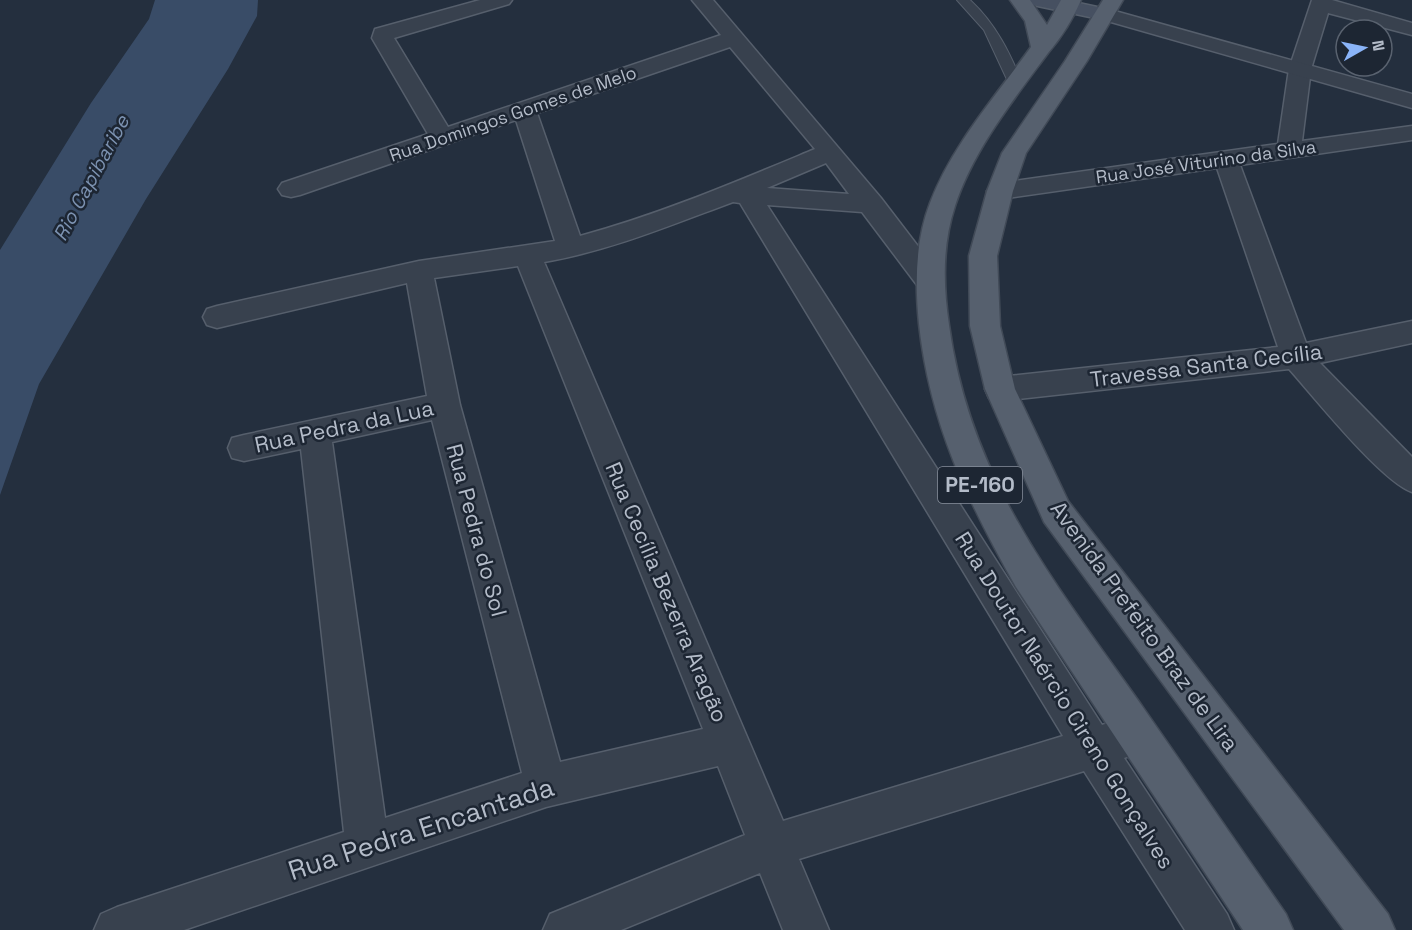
<svg xmlns="http://www.w3.org/2000/svg" width="1412" height="930" font-family="'Space Grotesk',sans-serif">
	<style>
		.water { fill: #394c67 }
		.lines { fill: none; stroke-linecap: round; stroke-linejoin: round }
		.service-casing { stroke: #565f6c; stroke-width: 2 }
		.minor-casing { stroke: #565f6c; stroke-width: 3 }
		.tertiary-casing { stroke: #565f6c; stroke-width: 3 }
		.secondary-casing { stroke: #565f6c; stroke-width: 3 }
		.primary-casing { stroke: #414a57; stroke-width: 3 }
		.service { fill: #38414e; fill-rule: evenodd }
		.minor { fill: #38414e; fill-rule: evenodd }
		.tertiary { fill: #38414e; fill-rule: evenodd }
		.secondary { fill: #465061; fill-rule: evenodd }
		.primary { fill: #56606e; fill-rule: evenodd }
		.labels { text-anchor: middle; stroke-width: 5; stroke-linejoin: round; paint-order: stroke }
		.far-street-label { font-size: 18px; fill: #b4bcc9; stroke: #1d2633 }
		.far-water-label { font-size: 20px; font-style: italic; fill: #7c92b1; stroke: #1d2633 }
		.shield { fill: #1d2633; stroke: #878f9c; stroke-width: 1.5 }
		.shield-label { font-size: 21px; font-weight: bold; fill: #b4bcc9 }
		.street-label { font-size: 22px; fill: #b4bcc9; stroke: #1d2633 }
		.near-street-label { font-size: 27px; fill: #b4bcc9; stroke: #1d2633 }
	</style>
	<rect width="100%" height="100%" fill="#242f3e"/>
	<polygon class="water" points="155,0 258,0 257,16 228,69 146,199 39,384 0,495 0,250 91,103 149,19"/>
	<g class="lines">
		<g class="service-casing">
			<path id="service" d="M957 0H970C996 24 1010 53 1023 85L1021 88H1011L984 30Z"/>
		</g>
		<g class="minor-casing">
			<g id="minor">
				<path d="M480 0H512L509 4 394 38 448 127 721 35 692 0H713L881 198 940 275 944 282 940 289 930 292 920 289 862 212 767 205 1102 725 1137 714 1151 720 1157 734 1151 748 1124 758 1227 914 1234 930H1185L1084 771 799 859 829 930H783L760 873 621 930H543L550 914 745 835 718 766 546 807 184 930H94L101 914 117 907 344 832 301 449 244 461 232 458 228 448 232 438 244 435 427 396 407 283 217 328 207 325 203 317 207 309 217 306 419 261 555 241 516 120 300 195 291 197 282 195 278 189 282 183 428 134 372 38 375 29ZM730 47 815 149C738 181 661 214 580 236L537 113ZM826 163 849 194 767 188ZM733 202 740 203 1063 736 783 821 544 262C609 251 671 225 733 202ZM518 266 703 729 560 762 460 405 434 278ZM432 420 522 773 385 818 332 442Z"/>
				<path d="M1312 0H1332L1412 23V35L1328 13 1311 69 1302 141 1412 126V140L1240 165 1306 343 1412 321V343L1320 363 1412 457V492C1381 481 1314 397 1289 369L1000 401 989 398 985 389 989 380 1000 377 1278 347 1217 168 1000 199 991 197 987 191 991 185 1000 183 1278 144 1289 69Z"/>
			</g>
		</g>
		<g class="tertiary-casing">
			<polygon id="tertiary" points="1104,8 1412,94 1412,108 1097,18 1094,14 1097,10"/>
		</g>
		<g class="secondary-casing">
			<polygon id="secondary" points="1025,0 1065,0 1111,10 1114,14 1111,18 1104,20 1028,4"/>
		</g>
		<g class="primary-casing">
			<g id="primary">
				<path d="M1010 0H1030L1047 25 1061 0H1081C1073 19 1061 38 1048 53 1014 99 973 150 955 206 942 245 943 285 949 325 970 480 1055 583 1142 706 1190 775 1238 845 1286 914L1293 930H1243L1016 587C967 500 930 424 919 324 915 284 915 242 930 203 952 145 995 97 1031 47L1025 21Z"/>
				<polygon points="1103,0 1123,0 1087,61 1026,153 1013,191 997,256 1000,326 1015,389 1068,501 1388,914 1395,930 1344,930 1044,522 985,389 970,326 969,256 987,191 1002,153 1065,61"/>
			</g>
		</g>
		<use href="#service" class="service"/>
		<use href="#minor" class="minor"/>
		<use href="#tertiary" class="tertiary"/>
		<use href="#secondary" class="secondary"/>
		<use href="#primary" class="primary"/>
	</g>
	<g class="labels">
		<g class="far-street-label">
			<text transform="translate(513 114) rotate(-19)" y="6">Rua Domingos Gomes de Melo</text>
			<text transform="translate(1206 162) rotate(-8)" y="6">Rua José Viturino da Silva</text>
		</g>
		<g class="far-water-label">
			<text transform="translate(91 178) rotate(-62)" y="7">Rio Capibaribe</text>
		</g>
		<rect class="shield" x="938" y="467" width="84" height="36" rx="4.5"/>
		<g class="shield-label">
			<text x="980" y="492">PE-160</text>
		</g>
		<g class="street-label">
			<text transform="translate(1206 365) rotate(-7)" y="8">Travessa Santa Cecília</text>
			<text transform="translate(344 426) rotate(-12)" y="8">Rua Pedra da Lua</text>
			<text transform="translate(477 530) rotate(75)" y="8">Rua Pedra do Sol</text>
			<text transform="translate(667 592) rotate(67)" y="8">Rua Cecília Bezerra Aragão</text>
			<text transform="translate(1145 626) rotate(54)" y="8">Avenida Prefeito Braz de Lira</text>
			<text transform="translate(1065 700) rotate(58)" y="8">Rua Doutor Naércio Cireno Gonçalves</text>
		</g>
		<g class="near-street-label">
			<text transform="translate(421 829) rotate(-18)" y="9">Rua Pedra Encantada</text>
		</g>
	</g>
	<g transform="translate(1364 48) rotate(81)"><circle r="28" fill="#1d2633" stroke="#59626f" stroke-width="1.5"/>
	<path d="M0-4.5L10 22L0 15L-10 22Z" fill="#8ab4f8"/>
	<text y="-9" font-size="16" font-weight="bold" text-anchor="middle" fill="#b4bcc9">N</text>
	</g>
</svg>
